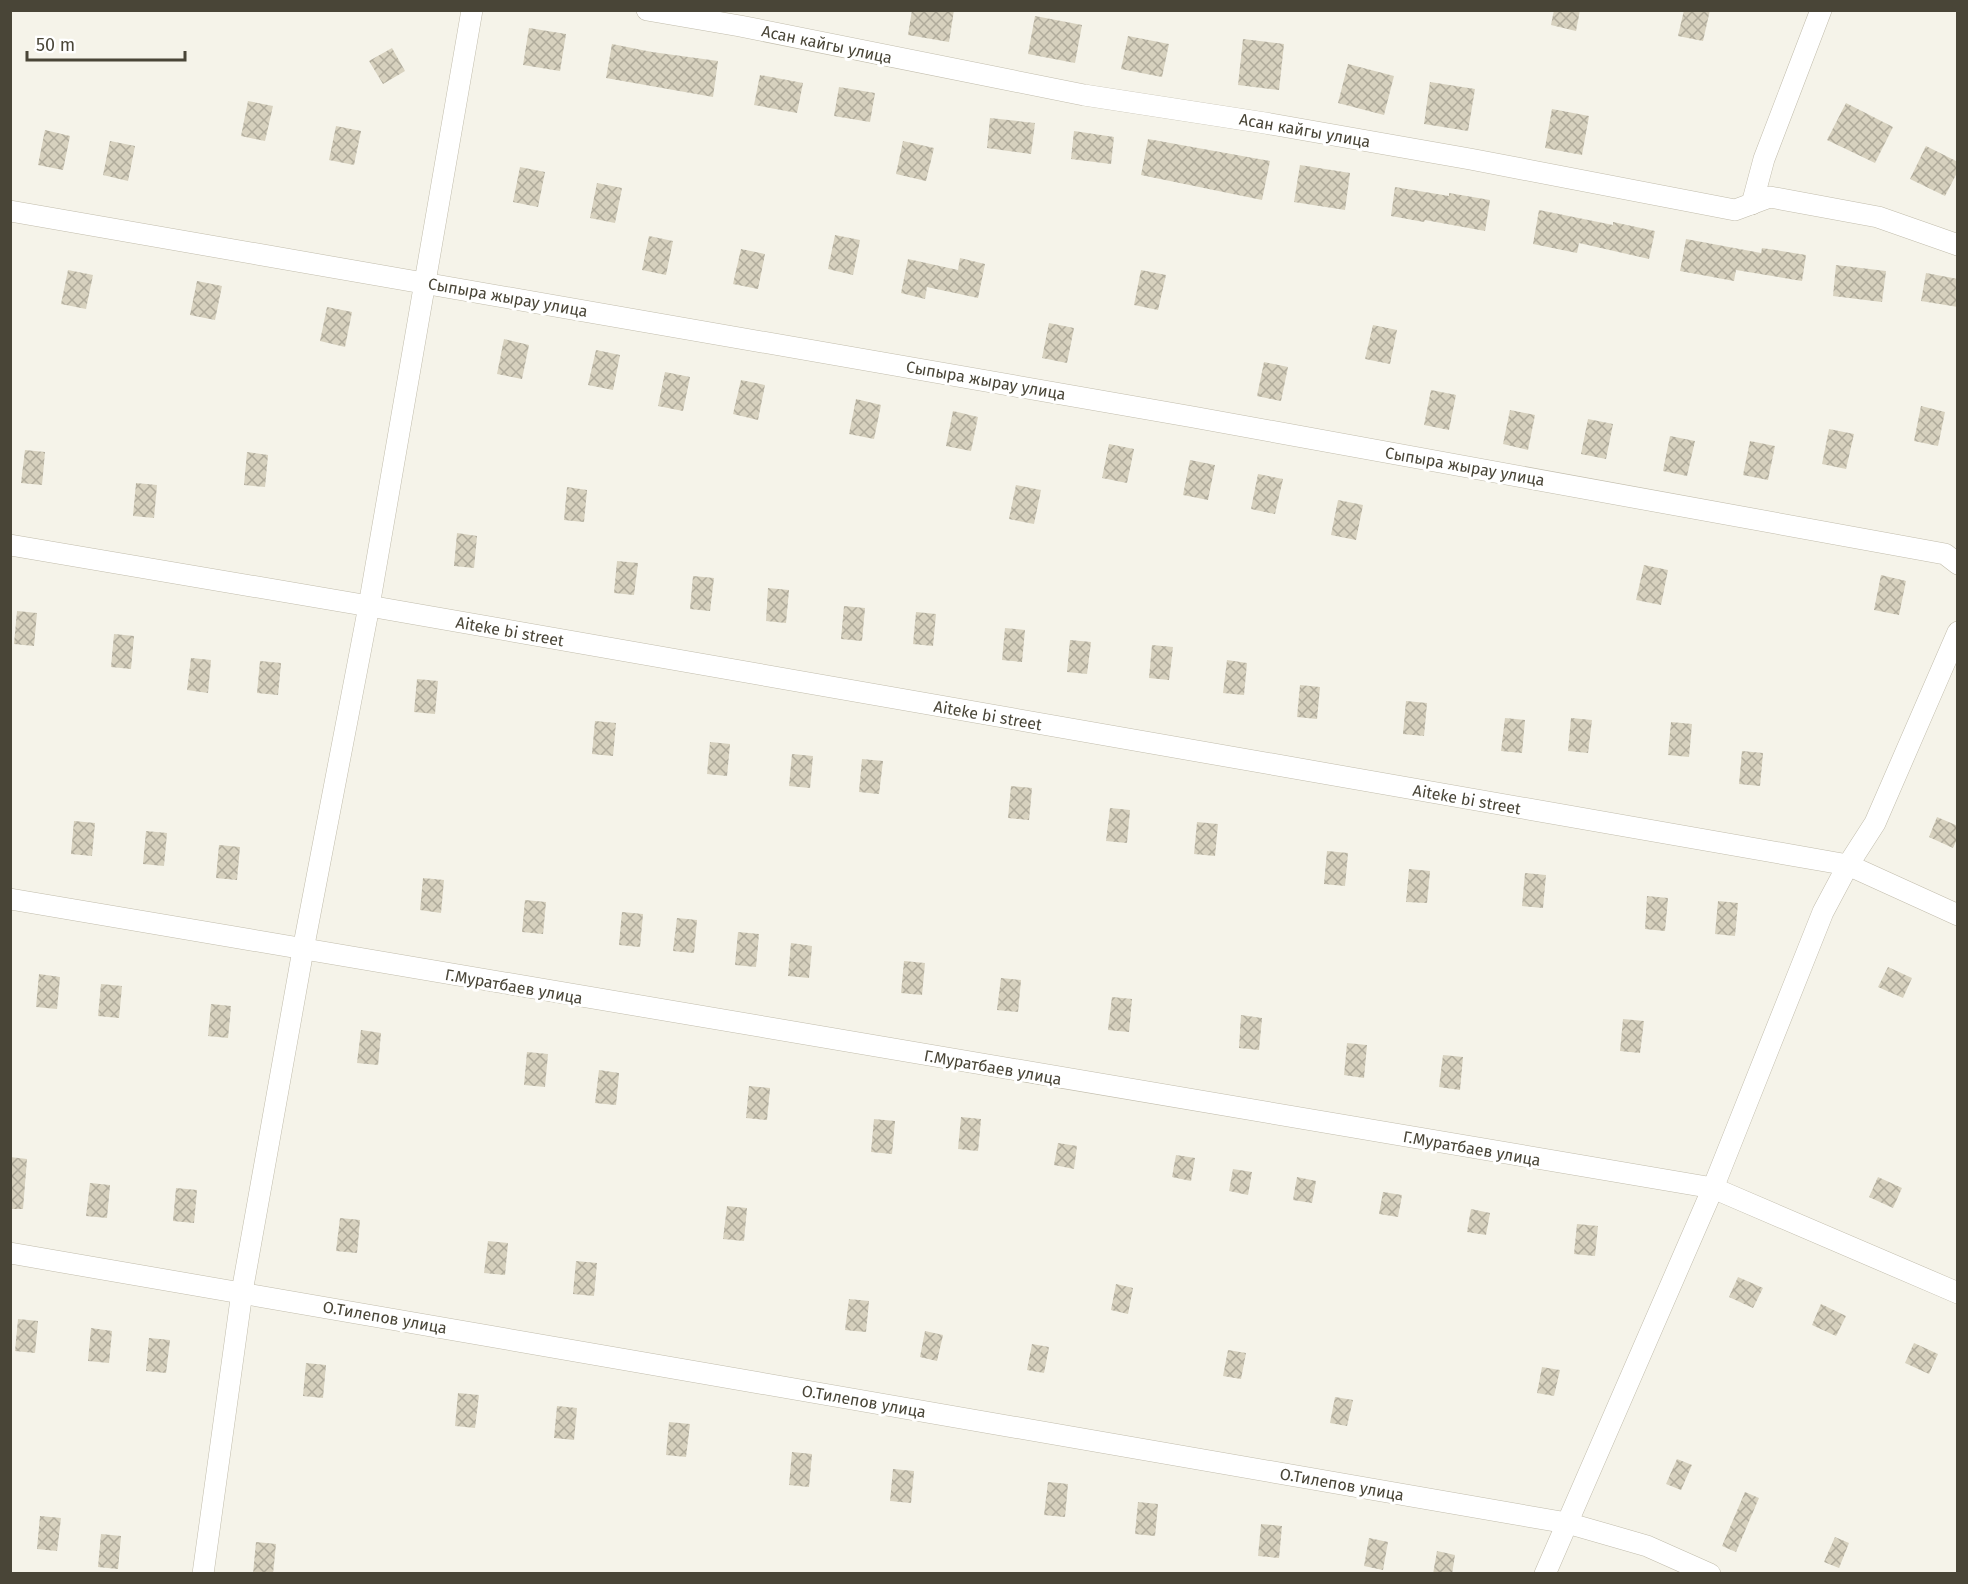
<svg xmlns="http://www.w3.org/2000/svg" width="1968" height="1584" font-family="'Fira Sans',sans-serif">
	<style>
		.building { fill: url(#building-cross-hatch) }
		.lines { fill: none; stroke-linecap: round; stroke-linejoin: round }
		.street-casing { stroke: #c1bcab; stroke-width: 22 }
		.street { stroke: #fff; stroke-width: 21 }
		.labels { text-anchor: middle; stroke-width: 6; stroke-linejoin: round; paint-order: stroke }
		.street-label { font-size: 16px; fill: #494537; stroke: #fff }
	</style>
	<defs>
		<pattern id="building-cross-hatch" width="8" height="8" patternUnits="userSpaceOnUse" patternTransform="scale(1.5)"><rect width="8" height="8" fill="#d7d1be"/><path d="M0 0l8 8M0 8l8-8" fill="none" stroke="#b0ab9b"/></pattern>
	</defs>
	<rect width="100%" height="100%" fill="#f5f3e9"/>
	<g class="building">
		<polygon points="912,10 954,10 949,42 908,35"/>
		<polygon points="1554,10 1580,10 1576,31 1551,25"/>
		<polygon points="1684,10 1710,10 1703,41 1678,36"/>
		<polygon points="1035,16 1082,25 1075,63 1028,54"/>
		<polygon points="529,28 566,34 560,71 523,65"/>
		<polygon points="1128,36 1169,44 1162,77 1121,69"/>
		<polygon points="1243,39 1284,44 1279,90 1238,85"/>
		<polygon points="612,44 652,52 718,61 713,97 606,78"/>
		<polygon points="392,48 405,71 383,84 369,61"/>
		<polygon points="1348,64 1394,76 1384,115 1338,103"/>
		<polygon points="760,75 803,83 797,113 754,105"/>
		<polygon points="1430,82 1475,89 1468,131 1424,124"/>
		<polygon points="839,87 875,93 870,122 834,116"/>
		<polygon points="248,101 273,106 265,141 241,136"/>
		<polygon points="1846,103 1893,127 1875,163 1827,140"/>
		<polygon points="1552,109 1589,116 1582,155 1545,148"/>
		<polygon points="990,118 1035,123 1031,154 987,148"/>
		<polygon points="336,126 361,131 354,165 329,160"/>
		<polygon points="45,130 70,136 63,170 38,165"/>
		<polygon points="1074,131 1114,137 1111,164 1071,159"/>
		<polygon points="1148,139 1270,161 1262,200 1141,175"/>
		<polygon points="110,141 135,146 128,181 103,175"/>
		<polygon points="903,141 934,148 926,181 896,174"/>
		<polygon points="1926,146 1958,162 1958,171 1945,196 1910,179"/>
		<polygon points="1300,165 1350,173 1345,210 1294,202"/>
		<polygon points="520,167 545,172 538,207 513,202"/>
		<polygon points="597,183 622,188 615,223 590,218"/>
		<polygon points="1395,187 1449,196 1449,193 1490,200 1485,231 1425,220 1424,222 1391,216"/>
		<polygon points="1539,210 1613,225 1613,222 1655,231 1649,259 1579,243 1577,253 1533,244"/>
		<polygon points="835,235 860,240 853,275 828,269"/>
		<polygon points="649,236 673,241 666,275 642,270"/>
		<polygon points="1686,239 1761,253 1762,248 1806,255 1802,281 1736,270 1734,281 1680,271"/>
		<polygon points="741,249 765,254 758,289 733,284"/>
		<polygon points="960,258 985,264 978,298 927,287 925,299 901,293 908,259 958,270"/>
		<polygon points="1836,265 1886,271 1882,302 1833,296"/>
		<polygon points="68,270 93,275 86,309 61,304"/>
		<polygon points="1141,270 1166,275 1158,310 1134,305"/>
		<polygon points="1926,273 1958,279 1958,307 1921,301"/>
		<polygon points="197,281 222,286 215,320 190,315"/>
		<polygon points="327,307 352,312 345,347 320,341"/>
		<polygon points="1049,323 1074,328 1067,363 1042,358"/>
		<polygon points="1373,325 1397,330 1390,364 1365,359"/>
		<polygon points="504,339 529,345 522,379 497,374"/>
		<polygon points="596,350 620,355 613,390 588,385"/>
		<polygon points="1264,362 1288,367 1281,401 1257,396"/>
		<polygon points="665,372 690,377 683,411 658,406"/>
		<polygon points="741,380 765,385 758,420 733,414"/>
		<polygon points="1431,390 1456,395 1449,430 1424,425"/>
		<polygon points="856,399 881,405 874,439 849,434"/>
		<polygon points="1921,406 1945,412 1938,446 1914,441"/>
		<polygon points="1510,410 1535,415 1528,450 1503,444"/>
		<polygon points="953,411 978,417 971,451 946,446"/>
		<polygon points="1588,419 1613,424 1606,459 1581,454"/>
		<polygon points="1829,429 1854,434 1846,469 1822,464"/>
		<polygon points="1670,436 1695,441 1687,476 1663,471"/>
		<polygon points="1750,441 1775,446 1768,480 1743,475"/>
		<polygon points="1109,444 1134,449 1127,483 1102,478"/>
		<polygon points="25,450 45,452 42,485 21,483"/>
		<polygon points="247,452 268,455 265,487 244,485"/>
		<polygon points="1190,460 1215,465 1208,500 1183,495"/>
		<polygon points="1258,474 1283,479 1275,514 1251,509"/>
		<polygon points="136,483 157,485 154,518 133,516"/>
		<polygon points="1016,485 1041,490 1034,524 1009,519"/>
		<polygon points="567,487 587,490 584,522 564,520"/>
		<polygon points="1338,500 1363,505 1356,540 1331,535"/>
		<polygon points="457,533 477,536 474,568 454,566"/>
		<polygon points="617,561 638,563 634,595 614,593"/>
		<polygon points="1644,565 1668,570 1661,605 1636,600"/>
		<polygon points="1881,575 1906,581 1899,615 1874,610"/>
		<polygon points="693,576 714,578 710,611 690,609"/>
		<polygon points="768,588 789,590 786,623 766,621"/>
		<polygon points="844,606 865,608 862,641 841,639"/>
		<polygon points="17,611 37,613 34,646 14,644"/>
		<polygon points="916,612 936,614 933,646 913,644"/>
		<polygon points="1005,628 1025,630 1022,662 1002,660"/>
		<polygon points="114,634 134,636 131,669 111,667"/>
		<polygon points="1070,640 1091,642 1087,674 1067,672"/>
		<polygon points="1152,645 1173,647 1169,680 1149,678"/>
		<polygon points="191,658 211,660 208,693 187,690"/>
		<polygon points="1227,660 1247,663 1244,695 1223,693"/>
		<polygon points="260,661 281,663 278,695 257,693"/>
		<polygon points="417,679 438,681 435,714 414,712"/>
		<polygon points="1300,685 1320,687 1317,719 1297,717"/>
		<polygon points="1406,701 1427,703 1424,736 1403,734"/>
		<polygon points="1505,718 1525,720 1522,753 1501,751"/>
		<polygon points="1571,718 1592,720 1588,753 1568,751"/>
		<polygon points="595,721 616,723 613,756 592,754"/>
		<polygon points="1671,722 1692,724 1689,757 1668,755"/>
		<polygon points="710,742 730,744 727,776 707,774"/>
		<polygon points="1742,751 1763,753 1760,786 1739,784"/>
		<polygon points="792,754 813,756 810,788 789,786"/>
		<polygon points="862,759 883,761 879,794 859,792"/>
		<polygon points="1011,786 1032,788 1029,820 1008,818"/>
		<polygon points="1110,808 1130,810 1127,843 1106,841"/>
		<polygon points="1937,817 1958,826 1958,837 1953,848 1929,837"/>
		<polygon points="74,821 95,823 92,856 71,854"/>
		<polygon points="1197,822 1218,824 1215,856 1194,854"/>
		<polygon points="146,831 167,833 164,866 143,864"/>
		<polygon points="219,845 240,847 237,880 216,878"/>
		<polygon points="1327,851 1348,853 1345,886 1324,884"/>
		<polygon points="1409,869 1430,871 1427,903 1406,902"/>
		<polygon points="1525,873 1546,875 1543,908 1522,906"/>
		<polygon points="423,878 444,880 441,913 420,910"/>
		<polygon points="1647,896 1668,898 1665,931 1645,929"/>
		<polygon points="525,900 546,902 543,934 522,932"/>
		<polygon points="1718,901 1738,903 1735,936 1715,934"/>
		<polygon points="622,912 643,914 640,947 619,945"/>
		<polygon points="677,918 697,920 694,953 673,951"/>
		<polygon points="738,932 759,934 756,967 735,965"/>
		<polygon points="791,943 812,946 809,978 788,976"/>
		<polygon points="904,961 925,963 922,995 901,993"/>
		<polygon points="1888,967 1912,978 1903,998 1878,987"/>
		<polygon points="39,974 60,977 57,1009 36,1007"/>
		<polygon points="1001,978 1021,980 1018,1012 997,1010"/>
		<polygon points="101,984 122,986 119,1018 98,1016"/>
		<polygon points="1112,997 1132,999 1129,1032 1108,1030"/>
		<polygon points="211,1004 231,1006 228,1038 208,1036"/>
		<polygon points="1241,1015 1262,1018 1259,1050 1239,1048"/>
		<polygon points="1623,1019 1644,1021 1640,1053 1620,1051"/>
		<polygon points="361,1030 381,1033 378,1065 357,1063"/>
		<polygon points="1347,1043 1367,1045 1364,1078 1344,1075"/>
		<polygon points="527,1052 548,1054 545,1087 524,1085"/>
		<polygon points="1443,1055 1463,1057 1460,1090 1439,1087"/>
		<polygon points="599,1070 619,1073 616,1105 595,1103"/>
		<polygon points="749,1086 770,1088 767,1120 746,1118"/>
		<polygon points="961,1117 981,1119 978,1151 958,1149"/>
		<polygon points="874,1119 895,1121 892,1154 871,1152"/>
		<polygon points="1058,1143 1077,1146 1074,1169 1054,1165"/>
		<polygon points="1176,1155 1195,1158 1191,1181 1172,1177"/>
		<polygon points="10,1157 27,1159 23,1209 10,1209"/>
		<polygon points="1233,1169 1252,1172 1248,1195 1229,1191"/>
		<polygon points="1297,1177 1316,1181 1312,1203 1293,1200"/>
		<polygon points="1878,1177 1902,1188 1893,1208 1869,1197"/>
		<polygon points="90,1183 110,1185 107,1218 86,1216"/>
		<polygon points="176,1188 197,1190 194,1223 173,1221"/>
		<polygon points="1383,1192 1402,1195 1398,1217 1379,1214"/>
		<polygon points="727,1206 747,1208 744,1241 723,1239"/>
		<polygon points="1471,1209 1490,1213 1486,1235 1467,1232"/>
		<polygon points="340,1218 360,1220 357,1253 336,1251"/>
		<polygon points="1577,1224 1598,1226 1595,1256 1574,1254"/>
		<polygon points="488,1241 508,1243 505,1275 484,1273"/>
		<polygon points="576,1261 597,1263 594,1296 573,1294"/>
		<polygon points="1738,1277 1763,1288 1753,1308 1729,1297"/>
		<polygon points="1116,1284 1133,1288 1128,1314 1111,1310"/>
		<polygon points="849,1299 869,1301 866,1332 845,1330"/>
		<polygon points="1821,1304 1846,1316 1836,1336 1812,1325"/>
		<polygon points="18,1319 38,1321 35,1353 15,1351"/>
		<polygon points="91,1328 112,1331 109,1363 88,1361"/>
		<polygon points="925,1331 943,1335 937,1361 920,1357"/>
		<polygon points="149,1338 170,1340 166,1373 146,1371"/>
		<polygon points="1914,1343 1938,1354 1929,1374 1905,1363"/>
		<polygon points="1032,1344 1049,1347 1044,1373 1027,1370"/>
		<polygon points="1228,1350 1246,1353 1241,1379 1223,1376"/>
		<polygon points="306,1363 326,1365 323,1398 303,1396"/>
		<polygon points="1542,1367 1560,1370 1554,1396 1537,1393"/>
		<polygon points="458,1393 479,1395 475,1428 455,1426"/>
		<polygon points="1335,1397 1353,1400 1347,1426 1330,1423"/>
		<polygon points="557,1406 577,1408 574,1440 554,1438"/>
		<polygon points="669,1422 690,1424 686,1457 666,1455"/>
		<polygon points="792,1452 812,1454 809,1487 789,1485"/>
		<polygon points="1677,1459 1692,1465 1681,1490 1666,1484"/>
		<polygon points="893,1469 914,1471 911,1503 890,1501"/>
		<polygon points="1048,1482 1068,1484 1065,1517 1044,1515"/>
		<polygon points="1745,1492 1759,1498 1736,1552 1722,1546"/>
		<polygon points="1138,1502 1158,1504 1155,1536 1135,1534"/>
		<polygon points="40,1516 61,1518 57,1551 37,1549"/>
		<polygon points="1261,1524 1282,1526 1279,1558 1258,1556"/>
		<polygon points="101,1534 121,1536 118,1569 98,1567"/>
		<polygon points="1835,1537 1849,1543 1839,1568 1824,1562"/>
		<polygon points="1369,1538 1388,1542 1383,1570 1364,1566"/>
		<polygon points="256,1542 276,1544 273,1574 253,1574"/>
		<polygon points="1437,1551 1455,1555 1452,1574 1433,1574"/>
	</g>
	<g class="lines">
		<g class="street-casing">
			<g id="street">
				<polyline points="647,10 740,26 1084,95 1265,123 1470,159 1735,210 1770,197 1878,217 1958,245"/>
				<polyline points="1752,204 1764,159 1821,10"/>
				<polyline points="10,211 1193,417 1945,554 1958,564"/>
				<polyline points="10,545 369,606 1848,865 1958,915"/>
				<polyline points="10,899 1713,1188 1958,1293"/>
				<polyline points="10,1253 1567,1523 1647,1546 1710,1574"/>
				<polyline points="203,1574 242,1292 303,950 369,606 472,10"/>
				<polyline points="1545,1574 1713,1188 1823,912 1848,865 1875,823 1958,632"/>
			</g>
		</g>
		<use href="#street" class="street"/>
	</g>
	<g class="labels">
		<g class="street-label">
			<text transform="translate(827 44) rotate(12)" y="6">Асан кайгы улица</text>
			<text transform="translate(1305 130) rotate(10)" y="6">Асан кайгы улица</text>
			<text transform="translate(508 297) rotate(10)" y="6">Сыпыра жырау улица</text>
			<text transform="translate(986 380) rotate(10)" y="6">Сыпыра жырау улица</text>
			<text transform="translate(1465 466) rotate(10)" y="6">Сыпыра жырау улица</text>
			<text transform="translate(510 631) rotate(10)" y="6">Aiteke bi street</text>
			<text transform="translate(988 715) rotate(10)" y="6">Aiteke bi street</text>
			<text transform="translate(1467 799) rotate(10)" y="6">Aiteke bi street</text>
			<text transform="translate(514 986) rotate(10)" y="6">Г.Муратбаев улица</text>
			<text transform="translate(993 1067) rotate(10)" y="6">Г.Муратбаев улица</text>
			<text transform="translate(1472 1148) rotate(10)" y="6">Г.Муратбаев улица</text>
			<text transform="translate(385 1317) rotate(10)" y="6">О.Тилепов улица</text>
			<text transform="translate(864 1401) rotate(10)" y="6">О.Тилепов улица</text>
			<text transform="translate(1342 1484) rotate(10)" y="6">О.Тилепов улица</text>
		</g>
	</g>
	<rect width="1968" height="1584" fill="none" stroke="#494537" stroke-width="24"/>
	<path d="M27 51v9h158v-9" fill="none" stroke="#494537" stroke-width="3"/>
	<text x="36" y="51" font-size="18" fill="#494537" stroke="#ffffff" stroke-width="4.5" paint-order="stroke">50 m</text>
</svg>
